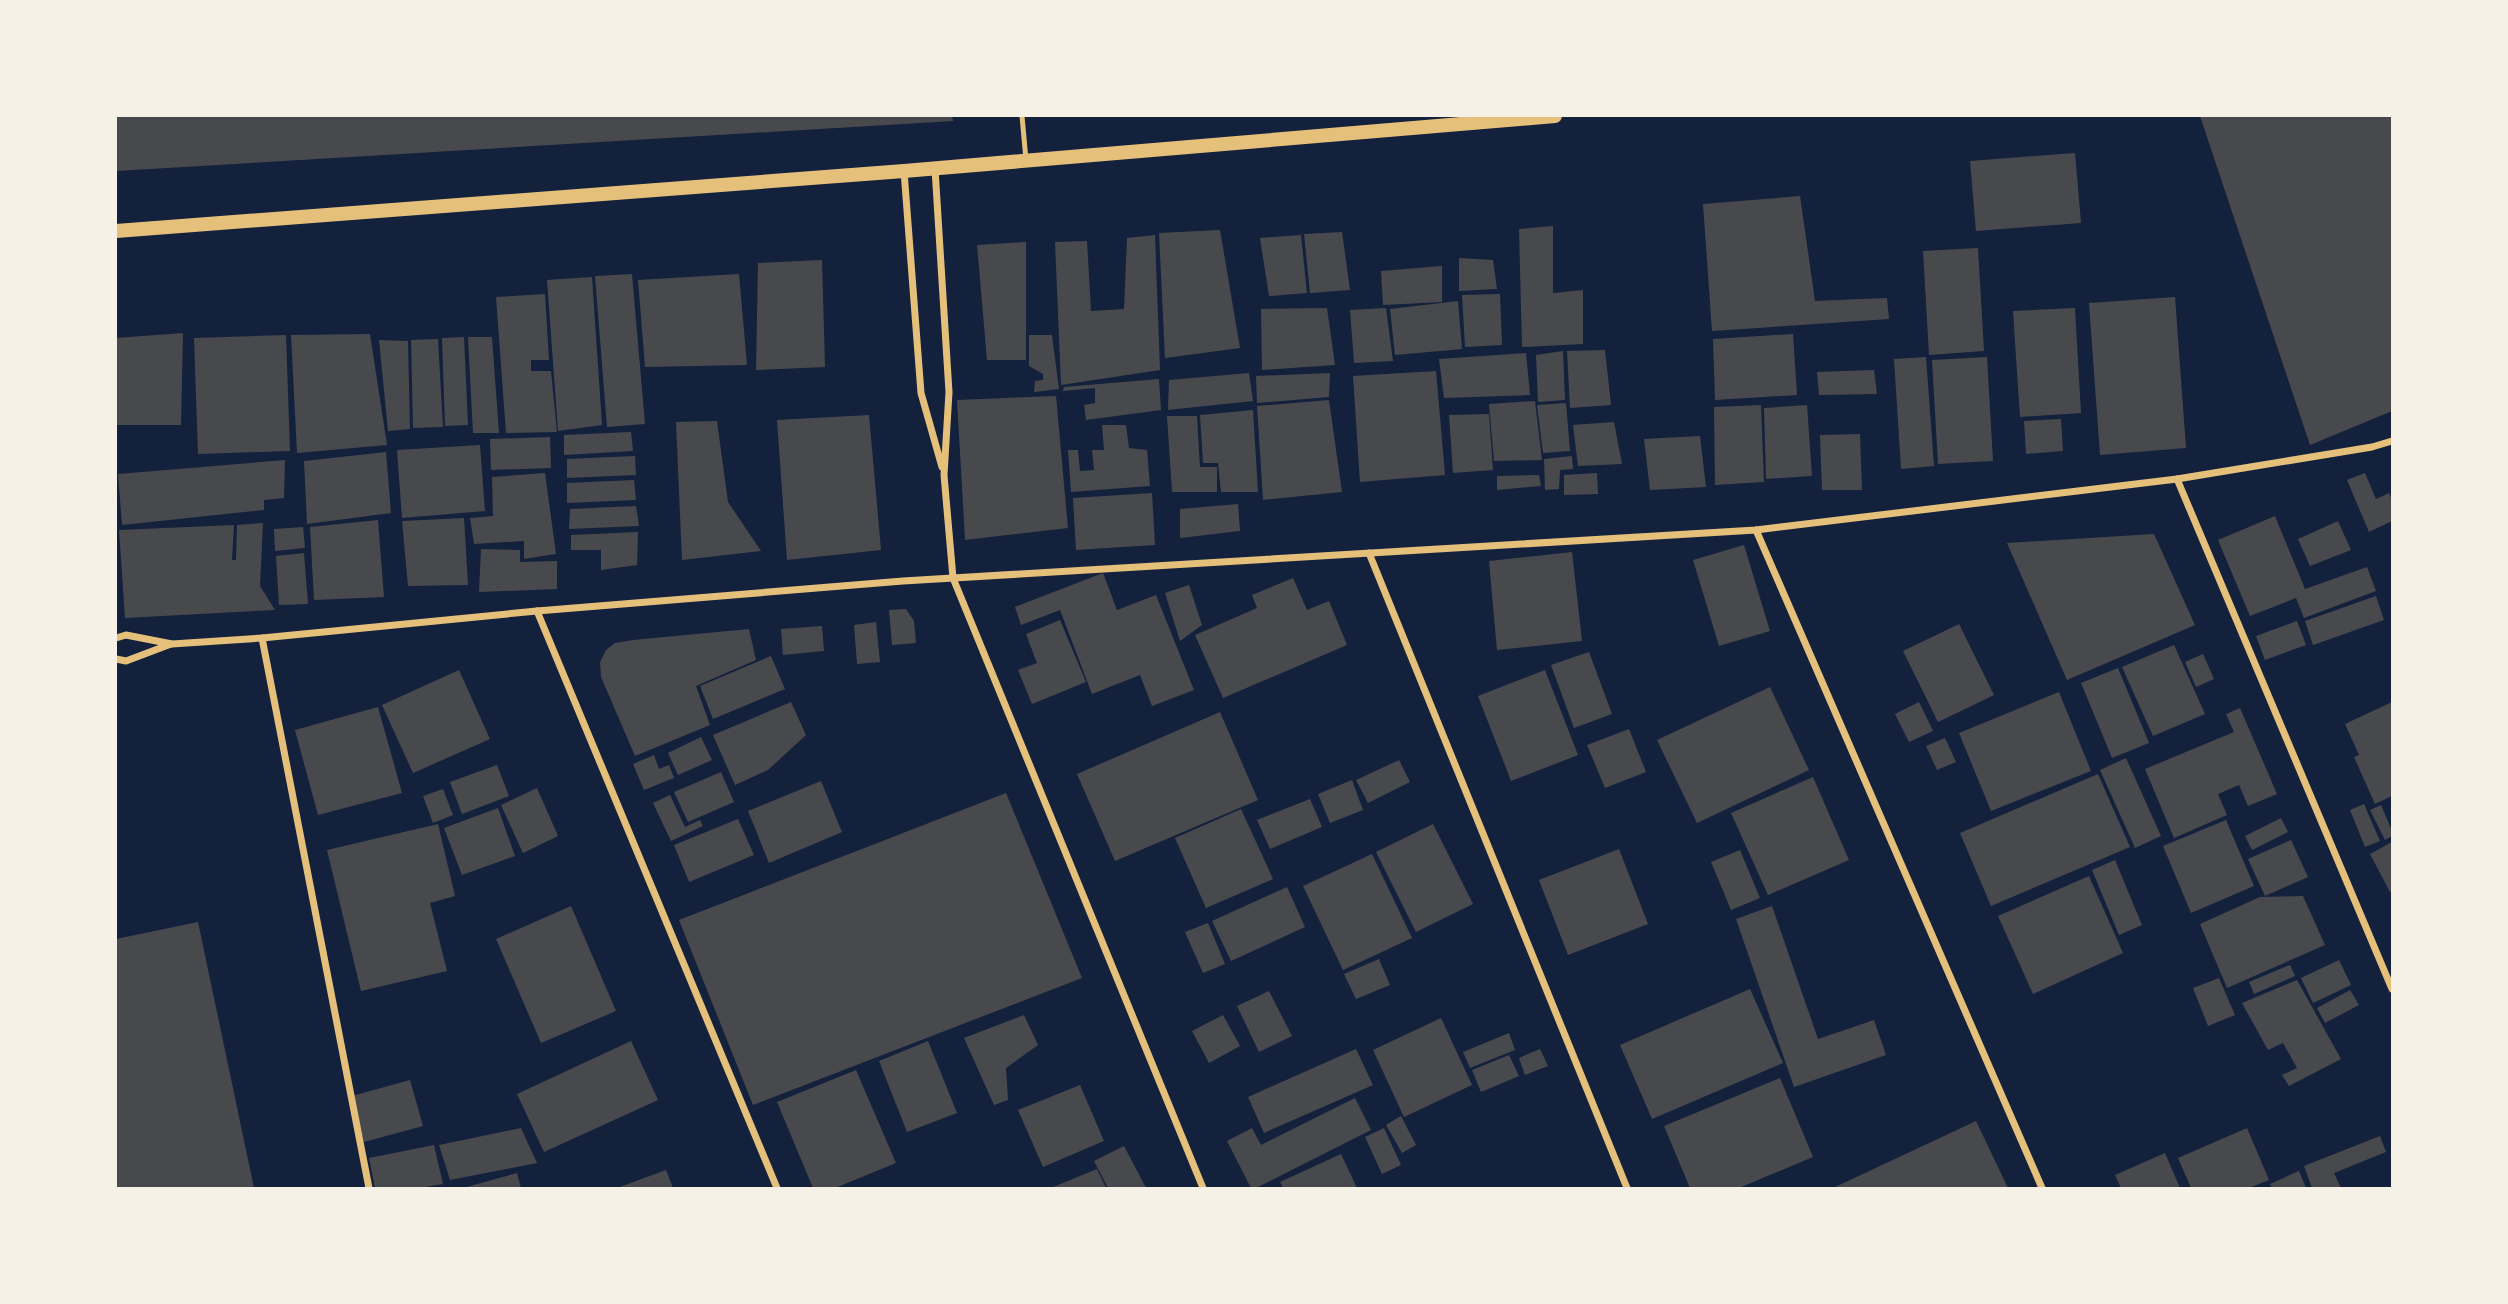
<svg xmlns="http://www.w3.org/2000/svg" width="2508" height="1304" font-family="Commissioner,sans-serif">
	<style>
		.building { fill: #48494c }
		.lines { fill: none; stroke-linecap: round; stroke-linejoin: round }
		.service { stroke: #e5c07b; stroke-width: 5 }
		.minor { stroke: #e5c07b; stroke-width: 7 }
		.secondary { stroke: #e5c07b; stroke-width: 14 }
	</style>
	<rect width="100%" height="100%" fill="#14213d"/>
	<g class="building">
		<polygon points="116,116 952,116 953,121 116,171"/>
		<polygon points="2200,116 2391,116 2392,411 2310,445"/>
		<polygon points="2075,153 2081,223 1976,231 1970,161"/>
		<polygon points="1800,196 1815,301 1887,298 1889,319 1712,331 1703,204"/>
		<polygon points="1553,226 1553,293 1583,290 1583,344 1522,347 1519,229"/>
		<polygon points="1220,230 1240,348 1165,358 1159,233"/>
		<polygon points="1342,232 1350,290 1310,293 1304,234"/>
		<polygon points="1155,235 1160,370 1061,385 1055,242 1087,241 1091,311 1124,309 1127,238"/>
		<polygon points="1301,235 1307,293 1269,296 1260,238"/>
		<polygon points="1026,242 1026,360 987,360 977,245"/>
		<polygon points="1978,248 1984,351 1929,355 1923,251"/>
		<polygon points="1459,258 1493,260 1497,289 1459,291"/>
		<polygon points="822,260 825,367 756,370 758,263"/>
		<polygon points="1442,266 1442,302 1383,305 1381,271"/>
		<polygon points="632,274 645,424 607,427 595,276"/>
		<polygon points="739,274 747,365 645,367 638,280"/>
		<polygon points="592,277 602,425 558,431 547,280"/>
		<polygon points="545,294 549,360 531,360 531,371 551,371 557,432 506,433 496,297"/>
		<polygon points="1500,294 1502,345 1465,347 1462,295"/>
		<polygon points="2175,297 2186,448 2100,455 2089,303"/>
		<polygon points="1458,301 1462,349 1395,355 1390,309"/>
		<polygon points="1327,308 1335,365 1262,370 1261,309"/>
		<polygon points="1386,308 1393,361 1354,363 1350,310"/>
		<polygon points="2075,308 2081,413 2020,417 2013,311"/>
		<polygon points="183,333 181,425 117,425 116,338"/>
		<polygon points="370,334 387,445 297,453 291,335"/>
		<polygon points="1793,334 1797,395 1715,400 1713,339"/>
		<polygon points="286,335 290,451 198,454 194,338"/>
		<polygon points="1029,335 1052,335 1059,389 1034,392 1035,381 1043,380 1043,374 1029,366"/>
		<polygon points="464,337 468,425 445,426 442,338"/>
		<polygon points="468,337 492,337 499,433 473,433"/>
		<polygon points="438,339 443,427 413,428 411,340"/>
		<polygon points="379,340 408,341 410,429 388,431"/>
		<polygon points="1605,350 1611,405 1570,408 1567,351"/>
		<polygon points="1563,351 1565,400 1538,402 1536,355"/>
		<polygon points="1526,353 1530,395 1444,398 1439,359"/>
		<polygon points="1926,357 1934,466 1901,469 1894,359"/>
		<polygon points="1987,357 1993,461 1938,464 1932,360"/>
		<polygon points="1874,370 1877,394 1819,395 1817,372"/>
		<polygon points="1436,371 1445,475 1360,482 1353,376"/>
		<polygon points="1249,373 1253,401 1168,410 1169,380"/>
		<polygon points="1330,373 1329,397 1257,403 1256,376"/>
		<polygon points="1159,379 1161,410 1086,420 1084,405 1095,403 1095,388 1063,391 1064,387"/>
		<polygon points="1056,396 1068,528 965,540 957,400"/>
		<polygon points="1329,400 1342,492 1263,500 1257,406"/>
		<polygon points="1535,401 1542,460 1494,461 1489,404"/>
		<polygon points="1566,403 1570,451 1543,453 1537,405"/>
		<polygon points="1761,405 1764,482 1715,485 1714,407"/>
		<polygon points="1807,405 1812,476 1766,479 1764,408"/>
		<polygon points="1253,410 1258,492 1221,492 1218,463 1203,463 1200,415"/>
		<polygon points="1489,414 1493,470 1453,473 1449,415"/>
		<polygon points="869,415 881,550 787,560 777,420"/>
		<polygon points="1167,416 1197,416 1200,467 1217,467 1217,492 1172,492"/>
		<polygon points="2061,419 2063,451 2026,454 2024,421"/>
		<polygon points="717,421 728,502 761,551 682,560 676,422"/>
		<polygon points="1614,422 1622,464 1578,466 1573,425"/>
		<polygon points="1102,425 1126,425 1129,448 1147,450 1150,486 1071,492 1068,450 1078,450 1080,471 1094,470 1092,450 1104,450"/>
		<polygon points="631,432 633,451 564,455 564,435"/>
		<polygon points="1860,434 1862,490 1822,490 1820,435"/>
		<polygon points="1700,436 1706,487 1650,490 1644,439"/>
		<polygon points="550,437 551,468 491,470 490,439"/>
		<polygon points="480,445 485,511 402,518 397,450"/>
		<polygon points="386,452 391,513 307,524 304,461"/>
		<polygon points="635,456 636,475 567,478 567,459"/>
		<polygon points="1572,456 1573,469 1560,470 1559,489 1545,490 1544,459"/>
		<polygon points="285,460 284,498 264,500 264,510 122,525 118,474"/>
		<polygon points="545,473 556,554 524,559 524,541 474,544 470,518 493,516 492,477"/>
		<polygon points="1597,473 1598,494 1564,495 1564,475"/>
		<polygon points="2365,473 2376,499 2389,493 2392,500 2392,521 2369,532 2347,480"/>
		<polygon points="1539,475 1541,486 1497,490 1497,476"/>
		<polygon points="634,480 636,500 567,503 567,483"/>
		<polygon points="1152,493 1155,545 1076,550 1073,498"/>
		<polygon points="1238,504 1240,531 1180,538 1180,509"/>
		<polygon points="636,506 639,526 569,529 570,509"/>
		<polygon points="2275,516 2305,589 2367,567 2376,591 2304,618 2296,598 2250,616 2218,540"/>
		<polygon points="464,518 468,585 408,586 402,521"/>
		<polygon points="378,520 384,597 314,600 310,527"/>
		<polygon points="2338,521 2351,550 2310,566 2298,539"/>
		<polygon points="263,523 260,586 275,610 125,618 119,530 234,525 232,560 236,560 237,525"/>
		<polygon points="303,527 305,548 275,551 274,529"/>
		<polygon points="638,532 637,565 601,570 601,550 571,550 571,535"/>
		<polygon points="2154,534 2195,625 2067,680 2007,543"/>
		<polygon points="1744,545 1770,631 1719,646 1693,560"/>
		<polygon points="481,549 520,550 520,562 557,561 557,589 479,592"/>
		<polygon points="1572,552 1582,641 1497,650 1489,561"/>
		<polygon points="304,553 308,604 279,605 276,556"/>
		<polygon points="1103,573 1117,610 1156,595 1194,690 1152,706 1140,675 1092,694 1060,610 1021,625 1015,607"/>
		<polygon points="1293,578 1307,610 1329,601 1347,645 1223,698 1195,635 1257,608 1252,595"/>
		<polygon points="1189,585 1202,625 1180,641 1165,593"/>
		<polygon points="2376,596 2384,620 2313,645 2305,621"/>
		<polygon points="906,609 914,621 916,643 892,645 889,610"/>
		<polygon points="1060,620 1086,682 1032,704 1018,670 1037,663 1026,634"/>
		<polygon points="2297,621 2306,645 2265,660 2256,636"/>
		<polygon points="876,622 880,662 857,664 854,625"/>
		<polygon points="1959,624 1994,695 1938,722 1903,651"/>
		<polygon points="822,626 824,651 783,655 781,629"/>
		<polygon points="749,629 756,660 696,686 710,725 635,756 601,677 600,662 606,650 615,643 633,640"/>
		<polygon points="2174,645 2205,714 2153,736 2122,667"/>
		<polygon points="1589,652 1612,714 1574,728 1551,665"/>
		<polygon points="2203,654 2214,679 2196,687 2185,662"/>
		<polygon points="771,656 785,689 713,719 700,686"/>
		<polygon points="2118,668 2149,743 2112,758 2081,683"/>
		<polygon points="459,670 490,739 413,773 382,705"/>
		<polygon points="1545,670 1578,755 1511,781 1478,696"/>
		<polygon points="1770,687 1809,770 1697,823 1657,740"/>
		<polygon points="2059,692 2091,771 1991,811 1959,733"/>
		<polygon points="791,702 806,735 768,770 735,785 713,735"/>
		<polygon points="1919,702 1933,731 1909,742 1895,714"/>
		<polygon points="2392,702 2392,796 2375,804 2354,757 2359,755 2345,724"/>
		<polygon points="378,707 402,793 318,815 295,730"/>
		<polygon points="2240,708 2277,794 2248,806 2239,785 2218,794 2227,815 2174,838 2145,769 2234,732 2226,714"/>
		<polygon points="1220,712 1258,800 1115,861 1077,774"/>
		<polygon points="1629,729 1646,772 1605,788 1587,745"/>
		<polygon points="701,737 712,760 678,775 668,753"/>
		<polygon points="1945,738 1956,762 1937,770 1926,746"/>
		<polygon points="654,755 659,769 669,765 674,778 644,790 633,764"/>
		<polygon points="2126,758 2161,836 2135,848 2100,770"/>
		<polygon points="1399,760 1410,782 1368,803 1356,780"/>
		<polygon points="497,765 509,796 462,814 450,782"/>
		<polygon points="721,772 734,802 688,822 674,792"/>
		<polygon points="2098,774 2130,847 1991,906 1960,833"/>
		<polygon points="1813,777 1849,860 1768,895 1731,813"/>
		<polygon points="1352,780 1363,810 1330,823 1318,794"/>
		<polygon points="821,781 842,832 769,863 748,811"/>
		<polygon points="537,788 558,836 523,853 501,805"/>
		<polygon points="443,789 453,815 433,823 423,796"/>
		<polygon points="1006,793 1082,978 753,1105 679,920"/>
		<polygon points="670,795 685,827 700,820 703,826 671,841 653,803"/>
		<polygon points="1310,799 1322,827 1270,849 1257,820"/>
		<polygon points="2364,804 2380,841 2365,847 2350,810"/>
		<polygon points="2381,805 2392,831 2392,836 2385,840 2370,810"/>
		<polygon points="498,808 515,856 462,875 444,828"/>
		<polygon points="1241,809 1273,879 1206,908 1175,838"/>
		<polygon points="2281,818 2288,832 2252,850 2245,836"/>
		<polygon points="738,819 754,855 689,882 674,845"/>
		<polygon points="2226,820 2254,886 2191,913 2163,846"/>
		<polygon points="438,824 455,896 430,903 447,971 361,991 327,850"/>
		<polygon points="1433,824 1473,904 1416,932 1376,852"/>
		<polygon points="2291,840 2308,877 2265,896 2248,859"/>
		<polygon points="2392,842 2392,891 2390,892 2370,854"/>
		<polygon points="1619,849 1648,924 1568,955 1539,880"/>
		<polygon points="1740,850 1760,898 1731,910 1711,862"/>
		<polygon points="1372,854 1412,938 1343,970 1303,886"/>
		<polygon points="2115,860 2142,925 2119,935 2092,870"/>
		<polygon points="2089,876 2123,953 2033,994 1998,916"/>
		<polygon points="1287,887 1305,927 1231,961 1212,921"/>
		<polygon points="2303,896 2325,945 2227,988 2200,924 2260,897"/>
		<polygon points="571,906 616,1011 541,1043 496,939"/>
		<polygon points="1772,906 1818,1039 1874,1020 1886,1055 1794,1087 1736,919"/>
		<polygon points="198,922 254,1188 116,1188 116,939"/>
		<polygon points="1208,923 1225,964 1203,973 1185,932"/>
		<polygon points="1379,959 1390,985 1356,999 1344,974"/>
		<polygon points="2339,960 2351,985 2313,1003 2301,978"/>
		<polygon points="2290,965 2295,976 2254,994 2249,982"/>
		<polygon points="2219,978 2235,1015 2208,1026 2193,988"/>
		<polygon points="2297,980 2341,1059 2289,1086 2282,1075 2297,1068 2283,1043 2268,1050 2242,1003"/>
		<polygon points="1750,989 1783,1063 1652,1119 1620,1045"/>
		<polygon points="2350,990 2359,1005 2325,1023 2317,1008"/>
		<polygon points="1269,991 1292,1036 1259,1052 1237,1006"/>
		<polygon points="1024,1015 1038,1045 1006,1068 1008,1100 994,1105 964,1038"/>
		<polygon points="1223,1015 1240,1046 1209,1063 1192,1031"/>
		<polygon points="1441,1018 1472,1085 1404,1117 1373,1050"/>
		<polygon points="1509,1033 1515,1050 1470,1068 1463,1052"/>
		<polygon points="631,1041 658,1100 544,1152 517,1094"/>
		<polygon points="928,1041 957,1113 907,1132 879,1061"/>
		<polygon points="1356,1049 1373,1085 1264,1133 1248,1097"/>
		<polygon points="1540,1049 1548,1066 1525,1075 1519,1058"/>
		<polygon points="1509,1055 1519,1076 1481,1092 1472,1070"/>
		<polygon points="856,1070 896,1163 835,1188 813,1188 777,1102"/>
		<polygon points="1780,1078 1813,1157 1739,1188 1690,1188 1664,1126"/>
		<polygon points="410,1080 423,1126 364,1142 352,1096"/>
		<polygon points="1080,1085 1104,1141 1043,1167 1018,1110"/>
		<polygon points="1355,1098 1371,1130 1256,1188 1251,1188 1227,1141 1252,1128 1261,1145"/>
		<polygon points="1401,1116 1416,1145 1402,1153 1386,1125"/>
		<polygon points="1976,1121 2008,1188 1833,1188"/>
		<polygon points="521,1128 537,1163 450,1180 439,1145"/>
		<polygon points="1384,1128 1401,1165 1382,1174 1365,1137"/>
		<polygon points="2247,1128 2269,1180 2249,1188 2191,1188 2178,1158"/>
		<polygon points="2380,1136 2386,1152 2334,1173 2341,1188 2312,1188 2304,1166"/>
		<polygon points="434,1145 443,1184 419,1188 375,1188 369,1158"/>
		<polygon points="1124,1146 1146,1188 1108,1188 1094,1161"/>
		<polygon points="2165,1153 2180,1188 2121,1188 2115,1175"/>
		<polygon points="1341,1154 1357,1188 1283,1188 1280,1182"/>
		<polygon points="1097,1169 1106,1188 1051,1188"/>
		<polygon points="666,1170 673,1188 617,1188"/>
		<polygon points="2299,1171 2306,1188 2272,1188 2270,1184"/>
		<polygon points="517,1173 521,1188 463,1188"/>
	</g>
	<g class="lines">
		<polyline class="service" points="1022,116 1026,160"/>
		<g class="minor">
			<polyline points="935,169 949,392 944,475 953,578 1203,1188"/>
			<polyline points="904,171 921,393 942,467"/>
			<polyline points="2177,479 2392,989"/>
			<polyline points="1756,530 2042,1188"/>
			<polyline points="1369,553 1627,1188"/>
			<polyline points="537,611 777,1188"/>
			<polyline points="116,638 126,635 172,644 262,638 537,611 903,581 1756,530 2177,479 2372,447 2392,441"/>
			<polyline points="262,638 369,1188"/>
			<polyline points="116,659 126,661 171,644"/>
		</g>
		<polyline class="secondary" points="116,231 904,171 1555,116"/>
	</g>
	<rect width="2508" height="1304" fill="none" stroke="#f6f1e7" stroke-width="234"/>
</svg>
